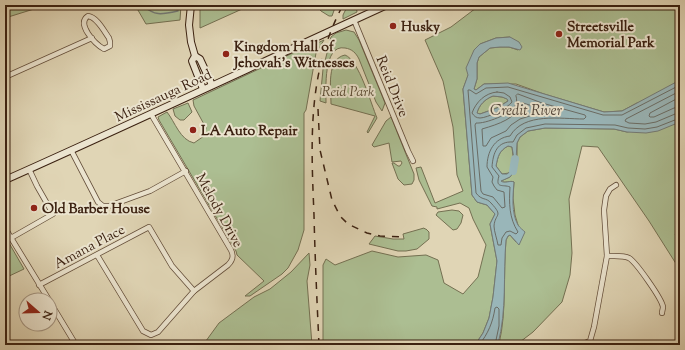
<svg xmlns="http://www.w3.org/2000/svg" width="685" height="350" font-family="'Sorts Mill Goudy',serif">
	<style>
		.green { fill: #acbe92; stroke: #747052 }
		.water { fill: #99b6b9; stroke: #737a76; fill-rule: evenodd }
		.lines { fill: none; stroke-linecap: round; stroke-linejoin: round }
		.shore { stroke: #6a6c65; stroke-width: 1 }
		.stream { stroke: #737a76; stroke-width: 1.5 }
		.river { stroke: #99b6b9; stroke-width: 8 }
		.street-casing { stroke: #644e3a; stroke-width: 6 }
		.secondary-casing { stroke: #3b2111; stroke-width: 8 }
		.street { stroke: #ebe4cf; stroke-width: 4.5 }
		.secondary { stroke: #ebe4cf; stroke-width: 6 }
		.rail { stroke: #3b2111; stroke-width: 1.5; stroke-dasharray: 7 7; stroke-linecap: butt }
		.poi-dot { fill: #8f2418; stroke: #ebe4cf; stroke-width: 1.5 }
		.labels { text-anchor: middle; stroke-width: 4; stroke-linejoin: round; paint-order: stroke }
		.poi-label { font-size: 14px; font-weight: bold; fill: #3b2111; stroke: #ebe4cf; text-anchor: start }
		.street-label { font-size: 14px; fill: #3b2111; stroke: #ebe4cf }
		.park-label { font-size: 14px; font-style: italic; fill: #574831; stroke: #ebe4cf }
		.water-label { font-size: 15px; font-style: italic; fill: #52463b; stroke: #ebe4cf }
	</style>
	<rect width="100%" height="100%" fill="#e0d5b5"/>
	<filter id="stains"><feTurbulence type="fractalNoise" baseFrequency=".005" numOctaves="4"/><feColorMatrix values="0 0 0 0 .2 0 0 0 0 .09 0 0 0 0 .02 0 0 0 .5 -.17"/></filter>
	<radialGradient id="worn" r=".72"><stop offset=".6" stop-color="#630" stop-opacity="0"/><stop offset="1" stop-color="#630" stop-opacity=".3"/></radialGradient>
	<g class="green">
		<polygon points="5,5 37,5 34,9 5,18"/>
		<polygon points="135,5 181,5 180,20 146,24"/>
		<polygon points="200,5 251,5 200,28"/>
		<polygon points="298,5 336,5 332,16 329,16 321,11 316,6 299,7"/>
		<polygon points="348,5 356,5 357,12 343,19 343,15"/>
		<polygon points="480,5 680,5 680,100 637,103 622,111 604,112 544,94 516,84 484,84 476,90 474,89 477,79 477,63 479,57 490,48 500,47 509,47 518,50 510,37 496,38 480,44 463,89 472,195 477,202 487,205 495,214 490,224 497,261 493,297 489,318 483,333 477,342 469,345 386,345 362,341 343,345 323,345 323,265 326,259 335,265 372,251 398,257 426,255 438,260 444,283 463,294 478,277 486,245 473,219 469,208 460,203 437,209 437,207 432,206 419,180 416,168 421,167 435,203 463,191 457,175 453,127 443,81 425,40 451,27"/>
		<path d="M346 30 354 32 359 40 385 103 382 111 376 102 359 59C356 53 352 49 345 48 323 44 326 89 326 103L320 101 323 69 331 37 336 33Z"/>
		<path d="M324 40 316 53 306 110 304 113V230L298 250 288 268 282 274 250 296H245L264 281 237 255 236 251 159 120 158 117 167 112C175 122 180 140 194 143L204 136 206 128 194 106 193 100 295 52 300 51Z"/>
		<path d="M345 55C359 60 371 104 377 118L368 133 367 132 375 116 331 104C331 89 326 59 345 55Z"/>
		<path d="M493 96 502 97 508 99V101L497 108 480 114 477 113C479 105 485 99 493 96Z"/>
		<polygon points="188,103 192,112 184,120 180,120 175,116 173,109"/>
		<polygon points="391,117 414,174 414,180 412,184 404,185 398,179 392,163 394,163 398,166 400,166 402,163 401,161 392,162 389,143 374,147 372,145 386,121"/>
		<path d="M680 122V219L677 225 678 232 675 234 680 242V270L649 221 598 147 582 146 569 199 572 253 570 275 562 302 533 332 516 345H497L499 344C507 310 503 274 506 240L508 236 510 235 516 242 518 225 515 215 513 198 514 182C510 180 505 184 501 181L510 177 509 173 502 174 496 166C498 156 499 151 508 146L512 147 513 156 517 158V143L520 137 528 131 545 128 614 129 627 132 673 124Z"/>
		<polygon points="452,210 459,211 463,215 461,223 457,229 453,230 436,215 438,212"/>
		<polygon points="424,228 425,229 426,229 429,232 429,239 417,249 406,251 398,251 369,244 375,236 393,239 404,239 403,234"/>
		<polygon points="5,236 24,269 5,278"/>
		<polygon points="309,253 310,265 307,281 312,345 203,345 219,323 254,297 270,289 291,272"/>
	</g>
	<g class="water">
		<path d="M510 37 519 42 522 47 520 50 509 47H500L490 48 479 57 477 63V79L474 89 476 90 484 84 508 83 604 112 622 111 680 80V122L658 131 646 133 627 132 614 129 545 128 528 131 520 137 517 143 516 160 514 159 512 147 508 146C499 151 498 156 496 166L502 174H507L512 170 514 172 510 177 501 181C505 184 510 180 514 182 513 195 511 213 518 225 520 228 523 230 525 232L519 245 510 235 508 236 506 240C503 275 507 310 498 344L497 345H469L477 342 483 333 489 318 493 297 497 261 490 224 495 214 487 205 477 202 472 195 463 89 468 75 466 68 474 50 480 44 496 38ZM493 96 502 97 507 99 508 101 497 108 480 114 477 113C479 105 485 99 493 96Z"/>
		<polygon points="362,341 386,345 343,345"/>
	</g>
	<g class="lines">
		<g class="shore">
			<path d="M680 85 622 115H603L508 87 486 88 476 94 470 90H468L476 193C482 201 486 197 491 203 504 217 495 213 494 226 494 231 497 239 498 245H501L502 238 506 232 510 231 516 234 518 232C509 218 509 203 510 187 503 184 495 189 499 176L492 167C493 153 497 141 513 142L517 135 526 128 545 124 615 125 628 128 645 129 657 127 680 118"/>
			<polyline points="680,91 626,119 625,121 629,123 645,124 656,122 675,114 680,113"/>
			<path d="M497 92 504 93 510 97 512 102C508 108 487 118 480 118 476 118 474 116 472 113 476 102 485 93 497 92Z"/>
			<path d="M518 94 542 103 585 115 586 117 584 119C561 119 524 112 510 136 494 138 487 152 487 167L493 177 492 182 494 186 497 190 504 192 505 207 502 208 493 197 483 194 481 191 475 125 476 123C485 124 511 114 515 106 517 103 517 99 516 96Z"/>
			<polyline points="680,97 650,113 649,116 650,117 654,117 674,108 680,107"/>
			<path d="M523 103 542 109 543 112 520 119 511 125 506 131 491 138 486 146H483L482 129C499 124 515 119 523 103Z"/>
			<path d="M479 345C488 334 493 322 495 308L497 307 499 309V326L495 345"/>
		</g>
		<g class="stream">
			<path d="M141 5C156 16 160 15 178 11"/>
			<polyline points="203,8 222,5"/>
		</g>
		<polyline class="river" points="513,171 515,159"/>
		<g class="street-casing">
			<g id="street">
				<path d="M88 16C97 17 104 31 109 38L110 42V46L104 49C95 44 76 24 88 16Z"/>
				<polyline points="354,20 408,151 413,161"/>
				<polyline points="5,77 92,38"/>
				<polyline points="71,150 98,202 103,206 109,206 150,191 186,171"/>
				<polyline points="5,228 49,300"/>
				<polyline points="11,238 53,214 37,186 29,169"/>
				<path d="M97 255 143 331 151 335 158 332 194 291 228 265C233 260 234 256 231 250L151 114"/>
				<path d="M607 256C614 256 623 255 629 258 636 262 662 299 663 307 663 309 662 311 662 313"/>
				<polyline points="39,285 149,227 172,266 194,291"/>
				<polyline points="50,302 76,345"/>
				<polyline points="593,344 593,345"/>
				<polyline points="580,345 590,341 594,327 607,256 604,210 606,196 610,189 616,185"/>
			</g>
		</g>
		<g class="secondary-casing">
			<g id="secondary">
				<polyline points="191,5 189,25 191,42 195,56 200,59 212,85"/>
				<polyline points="195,56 192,61 203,89"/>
				<path d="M5 180C133 123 260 63 387 5"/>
			</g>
		</g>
		<use href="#street" class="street"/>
		<use href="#secondary" class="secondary"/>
		<g class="rail">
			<polyline points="318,109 320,150 332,200 340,216 348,224 367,233 380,236 404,237"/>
			<path d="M319 345C317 302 315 258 314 215 311 141 307 72 343 5"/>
		</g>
	</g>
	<g class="poi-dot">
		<circle cx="393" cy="26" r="4"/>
		<circle cx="559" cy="34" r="4"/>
		<circle cx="226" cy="54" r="4"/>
		<circle cx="193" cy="130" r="4"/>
		<circle cx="34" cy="208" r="4"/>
	</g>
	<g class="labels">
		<g class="poi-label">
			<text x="401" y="31">Husky</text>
			<text x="567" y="31">Streetsville<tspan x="567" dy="16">Memorial Park</tspan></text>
			<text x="234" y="51">Kingdom Hall of<tspan x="234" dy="16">Jehovah's Witnesses</tspan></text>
			<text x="201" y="135">LA Auto Repair</text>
			<text x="42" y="213">Old Barber House</text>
		</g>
		<g class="street-label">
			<text transform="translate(393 86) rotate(68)" y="5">Reid Drive</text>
			<text transform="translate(163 95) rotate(-25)" y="5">Mississauga Road</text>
			<text transform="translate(220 210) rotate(61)" y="5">Melody Drive</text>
			<text transform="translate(89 246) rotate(-28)" y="5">Amana Place</text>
		</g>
		<g class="park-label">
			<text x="348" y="96">Reid Park</text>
		</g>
		<g class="water-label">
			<text x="526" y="115">Credit River</text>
		</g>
	</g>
	<rect width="685" height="350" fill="none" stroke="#e0d5b5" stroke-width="20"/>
	<rect x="6" y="6" width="673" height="338" fill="none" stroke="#3b2111" stroke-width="2"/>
	<rect x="10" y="10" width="665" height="330" fill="none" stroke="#3b2111"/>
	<g transform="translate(38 312) rotate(110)"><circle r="19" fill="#ebe4cf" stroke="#a59683"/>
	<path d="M0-3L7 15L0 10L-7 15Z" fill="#8f2418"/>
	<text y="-6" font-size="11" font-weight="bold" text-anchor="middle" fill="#3b2111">N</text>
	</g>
	<rect width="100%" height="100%" filter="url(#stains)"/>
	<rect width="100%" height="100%" fill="url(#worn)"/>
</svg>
